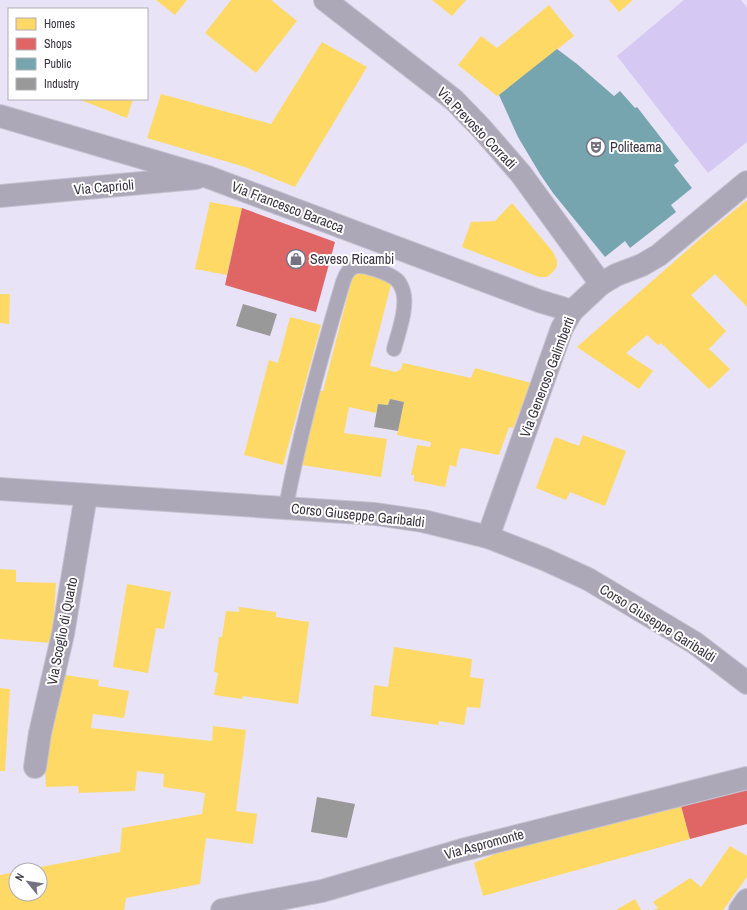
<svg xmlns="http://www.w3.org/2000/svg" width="747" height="910" font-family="'Archivo Narrow',sans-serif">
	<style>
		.green { fill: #d5c9f3 }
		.homes { fill: #ffd966 }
		.shops { fill: #e06666 }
		.public { fill: #76a5af }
		.industry { fill: #999 }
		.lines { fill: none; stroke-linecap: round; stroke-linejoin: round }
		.lane-casing { stroke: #c6c2d1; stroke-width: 16 }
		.street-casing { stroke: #c6c2d1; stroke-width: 24 }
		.secondary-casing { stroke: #c6c2d1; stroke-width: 24 }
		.lane { stroke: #aca8b7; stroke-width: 14 }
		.street { stroke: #aca8b7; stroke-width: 22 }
		.secondary { stroke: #aca8b8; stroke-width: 22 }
		.labels { text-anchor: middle; stroke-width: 4; stroke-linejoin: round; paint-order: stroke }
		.street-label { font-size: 14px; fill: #393543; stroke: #fff }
		.poi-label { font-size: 14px; fill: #393543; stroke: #fff; text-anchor: start }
	</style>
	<rect width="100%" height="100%" fill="#e8e3f6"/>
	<polygon class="green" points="684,0 741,0 747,8 747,142 708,173 617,56"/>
	<g class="homes">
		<polygon points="156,0 187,0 175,15"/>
		<polygon points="231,0 271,0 297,21 256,73 205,33"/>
		<polygon points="432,0 466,0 452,16"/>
		<polygon points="609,0 633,0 619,12"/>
		<polygon points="549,5 574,36 499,95 497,96 458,65 481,36 497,48"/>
		<polygon points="322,42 367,67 295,187 245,167 147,138 161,94 271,124"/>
		<polygon points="78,99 133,99 127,118"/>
		<polygon points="747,200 747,307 715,274 691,295 726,331 709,349 730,369 709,389 661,343 658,345 647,335 626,353 653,371 639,389 577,347 709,231"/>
		<polygon points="210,202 242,208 227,275 195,269"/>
		<polygon points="512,203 553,252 557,261 557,266 553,272 547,277 539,277 462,247 471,222 495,221"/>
		<polygon points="354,271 392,281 370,366 396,372 401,369 403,363 471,378 475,368 531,383 513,428 509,427 499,455 463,448 460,449 456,467 450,465 445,487 414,481 414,475 411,475 417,445 430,447 431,442 397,435 404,402 390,399 388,405 378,404 376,413 349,407 344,433 387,439 381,477 301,465 319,391 323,391"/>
		<polygon points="0,294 10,294 9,324 0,323"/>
		<polygon points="290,317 321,325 283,465 244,455 269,360 278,363"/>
		<polygon points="583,435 626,451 605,506 570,492 566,500 536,488 555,437 579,446"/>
		<polygon points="0,569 16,570 16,582 56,583 52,643 0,639"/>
		<polygon points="127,584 171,592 164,629 156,628 148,673 113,667"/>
		<polygon points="239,607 276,612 276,617 309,622 298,704 243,696 242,699 214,695 218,673 214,672 219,637 222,637 226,611 239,612"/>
		<polygon points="394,647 472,659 470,677 484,679 480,708 467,707 464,725 439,721 438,725 371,716 374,685 388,687"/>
		<polygon points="58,674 99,680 98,686 129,691 124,718 93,714 91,728 212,741 213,726 246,730 236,811 257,814 253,844 206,838 200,884 126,898 124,910 0,910 0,875 16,872 16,894 40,894 40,870 30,869 120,852 122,828 202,814 205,793 163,787 164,774 137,771 135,791 79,793 78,786 46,787 45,767"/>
		<polygon points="0,688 10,689 5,771 0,771"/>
		<polygon points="680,802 690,839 483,896 474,863 502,851"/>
		<polygon points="730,846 747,856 747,877 723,910 654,910 658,908 653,902 690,878 701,887"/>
		<polygon points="635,899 641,910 616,910"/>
	</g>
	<g class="shops">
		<polygon points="242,208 335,242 316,312 225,285"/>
		<polygon points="747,783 747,824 690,839 680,802"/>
	</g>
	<polygon class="public" points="557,49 577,64 614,96 620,91 635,108 637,107 679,161 674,165 692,188 671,205 676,212 630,248 625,241 605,257 553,193 540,174 518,137 499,95"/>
	<g class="industry">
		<polygon points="243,304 277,314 270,336 236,326"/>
		<polygon points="390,399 404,402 398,431 374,427 378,404 388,405"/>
		<polygon points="317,797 355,804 347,838 311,832"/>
	</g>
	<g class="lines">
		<g class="lane-casing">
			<path id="lane" d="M286 507C300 431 321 356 343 282 345 276 348 269 354 267 363 263 390 274 397 280 400 283 402 288 403 291 408 307 398 334 394 349"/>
		</g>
		<g class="street-casing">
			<g id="street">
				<polyline points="325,0 454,100 481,128 521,174 601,284"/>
				<polyline points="0,116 208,177 539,301 572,311"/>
				<polyline points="0,196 196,178"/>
				<polyline points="488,537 562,328 572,311 601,284 616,275 642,265 659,255 747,182"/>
				<polyline points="35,767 40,733 63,634 86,495"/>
				<polyline points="222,910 322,891 462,850 747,778"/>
				<polyline points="740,910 747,900"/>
			</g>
		</g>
		<g class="secondary-casing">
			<polyline id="secondary" points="0,489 375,514 423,521 488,537 544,559 588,579 695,643 747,683"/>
		</g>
		<use href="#lane" class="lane"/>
		<use href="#street" class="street"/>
		<use href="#secondary" class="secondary"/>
	</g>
	<defs>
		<g id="theatre-ring" transform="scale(1)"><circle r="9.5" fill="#fff" stroke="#767282" stroke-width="1.5"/><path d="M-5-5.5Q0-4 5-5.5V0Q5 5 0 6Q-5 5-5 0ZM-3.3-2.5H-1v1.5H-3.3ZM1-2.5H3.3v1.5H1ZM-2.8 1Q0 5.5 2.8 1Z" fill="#767282"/></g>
		<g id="shop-ring" transform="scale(1)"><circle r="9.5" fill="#fff" stroke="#767282" stroke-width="1.5"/><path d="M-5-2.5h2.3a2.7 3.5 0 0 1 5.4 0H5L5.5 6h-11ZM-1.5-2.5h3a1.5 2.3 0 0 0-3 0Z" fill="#767282"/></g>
	</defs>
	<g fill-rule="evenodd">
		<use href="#theatre-ring" x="596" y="147"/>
		<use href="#shop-ring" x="296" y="259"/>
	</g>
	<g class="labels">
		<g class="street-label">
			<text transform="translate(477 128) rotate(46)" y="5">Via Prevosto Corradi</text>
			<text transform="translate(104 187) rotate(-5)" y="5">Via Caprioli</text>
			<text transform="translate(288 207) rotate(21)" y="5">Via Francesco Baracca</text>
			<text transform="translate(547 377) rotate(-69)" y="5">Via Generoso Galimberti</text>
			<text transform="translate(358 515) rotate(6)" y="5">Corso Giuseppe Garibaldi</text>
			<text transform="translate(658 623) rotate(32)" y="5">Corso Giuseppe Garibaldi</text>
			<text transform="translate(62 631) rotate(-79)" y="5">Via Scoglio di Quarto</text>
			<text transform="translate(484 844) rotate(-15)" y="5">Via Aspromonte</text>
		</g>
		<g class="poi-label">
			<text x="610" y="152">Politeama</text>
			<text x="310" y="264">Seveso Ricambi</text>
		</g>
	</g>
	<rect x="8" y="8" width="140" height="92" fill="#ffffff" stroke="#b0aeb4"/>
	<rect x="16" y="18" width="20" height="12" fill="#ffd966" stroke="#b0aeb4"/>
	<text x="44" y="28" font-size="12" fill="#393543">Homes</text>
	<rect x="16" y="38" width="20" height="12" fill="#e06666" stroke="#b0aeb4"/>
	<text x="44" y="48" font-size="12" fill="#393543">Shops</text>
	<rect x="16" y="58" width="20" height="12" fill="#76a5af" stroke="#b0aeb4"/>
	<text x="44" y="68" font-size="12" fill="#393543">Public</text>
	<rect x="16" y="78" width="20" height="12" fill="#999999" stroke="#b0aeb4"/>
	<text x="44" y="88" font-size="12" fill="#393543">Industry</text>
	<g transform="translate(28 882) rotate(300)"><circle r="19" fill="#ffffff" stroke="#b0aeb4"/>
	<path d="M0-3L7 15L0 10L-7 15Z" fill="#767282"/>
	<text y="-6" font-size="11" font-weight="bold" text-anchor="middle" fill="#393543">N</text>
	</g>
</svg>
